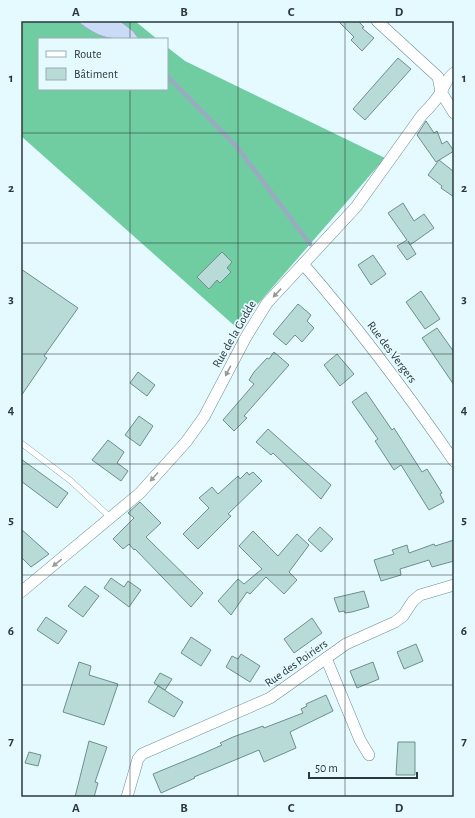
<svg xmlns="http://www.w3.org/2000/svg" width="475" height="818" font-family="'Alegreya Sans',sans-serif">
	<style>
		.forest { fill: #6fcda1 }
		.water { fill: #cadbf8; stroke: #9aaac0 }
		.lines { fill: none; stroke-linecap: round; stroke-linejoin: round }
		.stream { stroke: #9aaac0; stroke-width: 4.5 }
		.building { fill: #b8dbd7; stroke: #6e8f8b }
		.lane-casing { stroke: #6b8c93; stroke-width: 6 }
		.street-casing { stroke: #6b8c93; stroke-width: 12 }
		.lane { stroke: #fff; stroke-width: 5.5 }
		.street { stroke: #fff; stroke-width: 11 }
		.oneway { fill: #959c9e }
		.grid { fill: none; stroke: #2b393c; stroke-width: 1; stroke-opacity: 0.55 }
		.labels { text-anchor: middle; stroke-width: 3.5; stroke-linejoin: round; paint-order: stroke }
		.street-label { font-size: 12px; fill: #2b393c; stroke: #e5fafe }
		.neatline { fill: none; stroke: #2b393c; stroke-width: 1.5 }
		.grid-label { font-size: 13px; text-anchor: middle; font-weight: bold; fill: #2b393c }
	</style>
	<rect width="100%" height="100%" fill="#e5fafe"/>
	<polygon class="forest" points="21,21 135,21 157,39 39,39 39,89 167,89 167,47 185,61 385,158 237,328 21,136"/>
	<path class="water" d="M77 21H120L133 31 139 39C108 39 102 40 77 21Z"/>
	<g class="lines">
		<polyline class="stream" points="167,76 237,147 310,244"/>
	</g>
	<g class="building">
		<polygon points="338,21 358,21 364,27 362,28 374,38 362,51 351,40 354,37"/>
		<polygon points="398,58 411,69 365,120 353,109"/>
		<polygon points="426,121 434,133 437,131 442,144 447,141 454,151 436,162 417,135"/>
		<polygon points="439,160 453,171 454,169 454,197 441,188 442,186 428,175"/>
		<polygon points="403,203 414,221 424,214 434,228 410,245 408,241 416,254 407,260 397,246 407,240 388,213"/>
		<polygon points="222,252 232,262 227,268 231,272 220,283 217,280 209,289 197,277"/>
		<polygon points="373,255 386,274 371,285 358,265"/>
		<polygon points="21,269 78,308 44,356 47,358 21,396"/>
		<polygon points="421,291 440,319 425,329 406,302"/>
		<polygon points="298,304 311,315 307,321 314,328 302,342 295,335 286,345 273,334"/>
		<polygon points="437,328 454,352 454,385 422,338"/>
		<polygon points="274,352 289,365 244,416 247,418 234,431 223,420 254,384 249,380 254,372 267,358 269,359"/>
		<polygon points="337,354 354,374 340,386 324,365"/>
		<polygon points="138,372 155,385 147,396 130,383"/>
		<polygon points="366,392 392,430 394,428 422,472 427,469 442,493 440,494 444,502 429,510 401,465 394,470 375,441 378,439 352,402"/>
		<polygon points="139,416 153,426 140,446 125,435"/>
		<polygon points="268,429 331,485 321,499 273,453 271,455 256,442"/>
		<polygon points="108,440 124,452 117,463 128,471 121,481 92,460"/>
		<polygon points="21,459 68,493 57,508 21,481"/>
		<polygon points="247,472 249,475 253,472 262,481 228,514 231,516 198,549 183,534 209,508 199,498 212,487 218,494 238,476 240,479"/>
		<polygon points="140,502 161,523 146,537 203,593 191,607 135,549 134,550 129,544 123,549 113,539 134,518 128,513"/>
		<polygon points="320,527 333,539 321,552 308,540"/>
		<polygon points="21,529 49,554 31,567 21,557"/>
		<polygon points="253,531 278,556 297,534 309,545 289,572 297,580 284,594 266,577 250,594 247,592 231,615 218,601 238,579 244,584 262,569 239,546"/>
		<polygon points="454,540 454,561 432,567 429,560 400,569 401,575 381,581 374,560 394,554 392,550 407,545 409,553 434,544 435,546"/>
		<polygon points="111,578 124,587 128,581 141,590 129,607 104,588"/>
		<polygon points="85,586 99,596 83,617 68,606"/>
		<polygon points="364,591 369,607 352,612 345,613 344,611 339,612 334,598"/>
		<polygon points="46,617 67,631 58,644 37,630"/>
		<polygon points="312,618 322,633 294,653 284,639"/>
		<polygon points="191,637 211,650 201,666 181,653"/>
		<polygon points="416,644 423,661 404,669 397,652"/>
		<polygon points="241,654 260,666 250,682 226,667 232,656 238,659"/>
		<polygon points="79,662 91,666 89,675 118,684 104,725 63,712"/>
		<polygon points="373,662 379,679 357,688 350,671"/>
		<polygon points="160,673 172,679 165,690 154,683"/>
		<polygon points="158,686 183,702 174,717 148,702"/>
		<polygon points="326,695 333,711 290,732 296,748 264,762 259,750 194,777 195,778 161,793 153,774 204,753 222,745 220,743 233,737 263,726 264,728 303,713 301,709 307,706 306,704"/>
		<polygon points="89,741 107,747 95,782 98,783 94,797 75,797"/>
		<polygon points="398,742 415,742 415,775 396,775"/>
		<polygon points="29,752 41,755 38,766 25,763"/>
	</g>
	<g class="lines">
		<g class="lane-casing">
			<polyline id="lane" points="21,443 71,481 111,518"/>
		</g>
		<g class="street-casing">
			<g id="street">
				<polyline points="377,21 438,77 441,92 454,113"/>
				<path d="M303 264C358 327 407 393 454 461"/>
				<path d="M21 592 140 493 186 442 204 417 246 337 267 303 356 207 422 115C429 108 436 101 441 92 446 84 446 79 454 73"/>
				<polyline points="326,658 360,740 369,755"/>
				<polyline points="127,797 138,759 142,754 270,698 346,644 395,622 403,616 413,601 420,595 454,585"/>
			</g>
		</g>
		<use href="#lane" class="lane"/>
		<use href="#street" class="street"/>
	</g>
	<defs><path id="oneway-solid" d="M-6-.8H1V-3.2L6.5 0L1 3.2V.8H-6Z"/></defs>
	<g class="oneway">
		<use href="#oneway-solid" transform="translate(277 293) rotate(133)"/>
		<use href="#oneway-solid" transform="translate(228 371) rotate(118)"/>
		<use href="#oneway-solid" transform="translate(154 477) rotate(132)"/>
		<use href="#oneway-solid" transform="translate(57 563) rotate(141)"/>
	</g>
	<path class="grid" d="M130 21V39M238 21V797M345 21V797M130 89V797M21 133H454M21 243H454M21 354H454M21 464H454M21 575H454M21 685H454"/>
	<g class="labels">
		<g class="street-label">
			<text transform="translate(234 334) rotate(-60)" y="4">Rue de la Godde</text>
			<text transform="translate(392 352) rotate(53)" y="4">Rue des Vergers</text>
			<text transform="translate(296 663) rotate(-35)" y="4">Rue des Poiriers</text>
		</g>
	</g>
	<rect width="475" height="818" fill="none" stroke="#e5fafe" stroke-width="44"/>
	<rect x="38" y="38" width="130" height="52" fill="#e5fafe" stroke="#9badb0"/>
	<rect x="46" y="51" width="20" height="6" fill="#ffffff" stroke="#9badb0"/>
	<text x="74" y="58" font-size="12" fill="#2b393c">Route</text>
	<rect x="46" y="68" width="20" height="12" fill="#b8dbd7" stroke="#9badb0"/>
	<text x="74" y="78" font-size="12" fill="#2b393c">Bâtiment</text>
	<path d="M309 772v6h108v-6" fill="none" stroke="#2b393c" stroke-width="2"/>
	<text x="315" y="772" font-size="12" fill="#2b393c" stroke="#e5fafe" stroke-width="3" paint-order="stroke">50 m</text>
	<rect x="22" y="22" width="431" height="774" class="neatline"/>
	<g class="grid-label">
		<text x="76" y="16">A</text>
		<text x="184" y="16">B</text>
		<text x="291" y="16">C</text>
		<text x="399" y="16">D</text>
		<text x="11" y="82">1</text>
		<text x="464" y="82">1</text>
		<text x="11" y="192">2</text>
		<text x="464" y="192">2</text>
		<text x="11" y="303">3</text>
		<text x="464" y="303">3</text>
		<text x="11" y="414">4</text>
		<text x="464" y="414">4</text>
		<text x="11" y="524">5</text>
		<text x="464" y="524">5</text>
		<text x="11" y="635">6</text>
		<text x="464" y="635">6</text>
		<text x="11" y="745">7</text>
		<text x="464" y="745">7</text>
		<text x="76" y="812">A</text>
		<text x="184" y="812">B</text>
		<text x="291" y="812">C</text>
		<text x="399" y="812">D</text>
	</g>
</svg>
